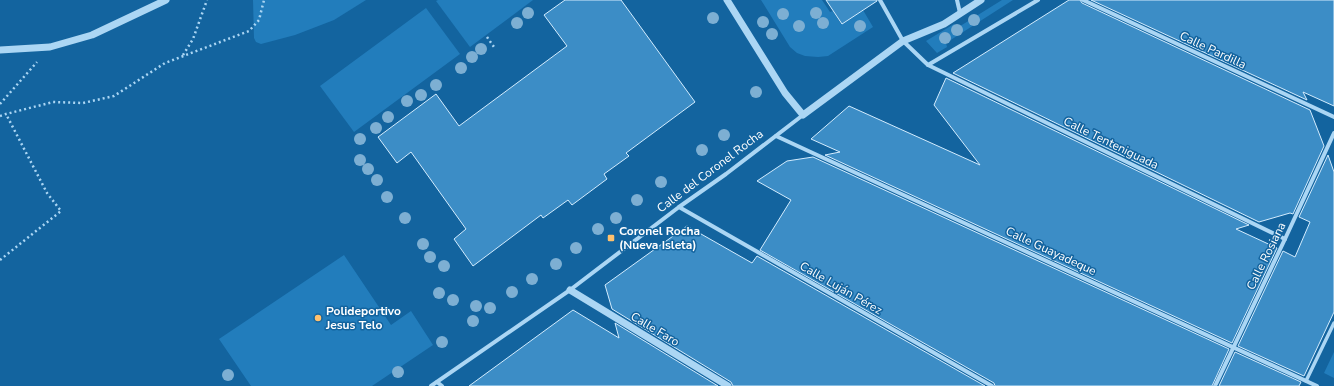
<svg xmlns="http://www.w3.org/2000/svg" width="1334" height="386" font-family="'Nunito Sans',sans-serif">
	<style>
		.green { fill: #227dbc }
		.building { fill: #3c8dc6; stroke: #d3ecfe }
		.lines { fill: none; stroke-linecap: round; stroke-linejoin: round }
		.path { stroke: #abd6f4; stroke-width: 2.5; stroke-dasharray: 2 3; stroke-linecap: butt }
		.pedestrian { stroke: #abd6f4; stroke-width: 3.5 }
		.minor { stroke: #abd6f4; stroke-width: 4 }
		.tertiary { stroke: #abd6f4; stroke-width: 7 }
		.tree { fill: #7dafd3 }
		.poi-dot { fill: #ffc16e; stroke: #13649f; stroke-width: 1.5 }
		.labels { text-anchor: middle; stroke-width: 3; stroke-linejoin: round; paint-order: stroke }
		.street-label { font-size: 12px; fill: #fff; stroke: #13649f }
		.poi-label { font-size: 12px; font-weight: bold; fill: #fff; stroke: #13649f; text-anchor: start }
	</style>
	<rect width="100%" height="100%" fill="#13649f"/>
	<g class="green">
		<polygon points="253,0 366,0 334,20 295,35 261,44 256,42 254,38"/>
		<polygon points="438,0 533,0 470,47 436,1"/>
		<polygon points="761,0 822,0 830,12 833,11 841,24 863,10 873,27 828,56 818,57 805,56 797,53 790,47"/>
		<polygon points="1002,0 1013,0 946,43 947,47 937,53 926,41 954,24 957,28"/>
		<polygon points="426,8 460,54 354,132 320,86"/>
		<polygon points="344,255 391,325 411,311 433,345 372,386 251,386 219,339"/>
		<polygon points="1334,352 1334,378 1324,373"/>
	</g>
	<g class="building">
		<polygon points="565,0 621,0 695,102 626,153 629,156 604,174 607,179 572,205 568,200 543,218 541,215 473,266 454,239 466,229 411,152 397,163 378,137 436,94 459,126 567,46 544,15"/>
		<polygon points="826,0 877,0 877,1 842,24"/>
		<polygon points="1069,0 1080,0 1082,3 1310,110 1324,146 1293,214 1290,213 1259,222 953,73"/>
		<polygon points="1091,0 1334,0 1334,106 1303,92 1307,100"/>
		<polygon points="946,78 1249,225 1236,229 1277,248 1232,343 825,155 840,152 811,139 849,106 980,165 934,105"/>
		<polygon points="1328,155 1334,172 1334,312 1304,376 1238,346 1283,251 1295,257 1310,222 1299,217"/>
		<polygon points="813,157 1229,349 1212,386 995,386 994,383 760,250 791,200 757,181 787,161"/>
		<polygon points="687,226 752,263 757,256 985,386 733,386 731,382 612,309 605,285"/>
		<polygon points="573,310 619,338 615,323 718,386 469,386"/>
		<polygon points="1235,352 1301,382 1299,386 1219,386"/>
	</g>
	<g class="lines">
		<g class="path">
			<polyline points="487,37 494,47"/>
			<polyline points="183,55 193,39 207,0"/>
			<polyline points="0,104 37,62"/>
			<polyline points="0,116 6,114 53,102 83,103 114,96 165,63 249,31 259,20 264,0"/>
			<polyline points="0,260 61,211 47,193 6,114"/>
		</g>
		<polyline class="pedestrian" points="1306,381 1334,323"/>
		<g class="minor">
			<polyline points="880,0 903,41 928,65 1285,239"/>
			<polyline points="957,0 960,13"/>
			<polyline points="1083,0 1334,117"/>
			<polyline points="928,65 1038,0"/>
			<polyline points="776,136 1317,386"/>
			<polyline points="679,207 992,386"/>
			<polyline points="437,382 442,386"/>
			<polyline points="431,386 570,290 679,207 726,174 803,115"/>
			<polyline points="1215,386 1285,239 1334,133"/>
		</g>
		<g class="tertiary">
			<polyline points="727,0 785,93 803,115 903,41 944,24 981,0"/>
			<polyline points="0,50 50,47 92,35 166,0"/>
			<polyline points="570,290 728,386"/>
		</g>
	</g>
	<g class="tree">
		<circle cx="528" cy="13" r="6"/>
		<circle cx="816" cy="13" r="6"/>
		<circle cx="783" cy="14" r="6"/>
		<circle cx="713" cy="18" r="6"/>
		<circle cx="974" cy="20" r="6"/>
		<circle cx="763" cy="22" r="6"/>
		<circle cx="517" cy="23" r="6"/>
		<circle cx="823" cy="23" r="6"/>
		<circle cx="799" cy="26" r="6"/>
		<circle cx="860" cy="26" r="6"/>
		<circle cx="957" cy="30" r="6"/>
		<circle cx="772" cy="34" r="6"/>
		<circle cx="945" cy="38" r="6"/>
		<circle cx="481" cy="49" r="6"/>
		<circle cx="472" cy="57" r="6"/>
		<circle cx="461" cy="68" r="6"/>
		<circle cx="436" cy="85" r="6"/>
		<circle cx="756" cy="92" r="6"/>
		<circle cx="421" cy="95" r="6"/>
		<circle cx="407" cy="101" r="6"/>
		<circle cx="388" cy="117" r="6"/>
		<circle cx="376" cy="128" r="6"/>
		<circle cx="724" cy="135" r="6"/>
		<circle cx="360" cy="139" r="6"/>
		<circle cx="702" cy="150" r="6"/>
		<circle cx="360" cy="160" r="6"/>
		<circle cx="368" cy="169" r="6"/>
		<circle cx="377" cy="180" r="6"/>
		<circle cx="661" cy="182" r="6"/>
		<circle cx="387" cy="197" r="6"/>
		<circle cx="637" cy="200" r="6"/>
		<circle cx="405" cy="218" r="6"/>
		<circle cx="616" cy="218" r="6"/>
		<circle cx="598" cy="229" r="6"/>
		<circle cx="423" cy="244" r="6"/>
		<circle cx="576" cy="248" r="6"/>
		<circle cx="430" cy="257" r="6"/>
		<circle cx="556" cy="264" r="6"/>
		<circle cx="444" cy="266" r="6"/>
		<circle cx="532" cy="279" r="6"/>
		<circle cx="512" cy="292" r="6"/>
		<circle cx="439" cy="293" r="6"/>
		<circle cx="453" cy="300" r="6"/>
		<circle cx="476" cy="306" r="6"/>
		<circle cx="490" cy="308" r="6"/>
		<circle cx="473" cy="321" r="6"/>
		<circle cx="442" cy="342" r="6"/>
		<circle cx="398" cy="372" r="6"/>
		<circle cx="228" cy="375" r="6"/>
	</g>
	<g class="poi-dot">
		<rect x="607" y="234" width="8" height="8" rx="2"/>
		<circle cx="318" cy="318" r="4"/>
	</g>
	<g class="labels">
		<g class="street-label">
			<text transform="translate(1213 50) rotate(25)" y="4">Calle Pardilla</text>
			<text transform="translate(1111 143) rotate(26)" y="4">Calle Tenteniguada</text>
			<text transform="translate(710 171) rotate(-37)" y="4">Calle del Coronel Rocha</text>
			<text transform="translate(1051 251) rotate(25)" y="4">Calle Guayadeque</text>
			<text transform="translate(1266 256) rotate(-64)" y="4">Calle Rosiana</text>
			<text transform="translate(841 288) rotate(30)" y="4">Calle Luján Pérez</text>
			<text transform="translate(655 329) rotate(31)" y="4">Calle Faro</text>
		</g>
		<g class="poi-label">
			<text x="619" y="235">Coronel Rocha<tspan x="619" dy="14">(Nueva Isleta)</tspan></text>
			<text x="326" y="315">Polideportivo<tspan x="326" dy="14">Jesus Telo</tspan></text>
		</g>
	</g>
</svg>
